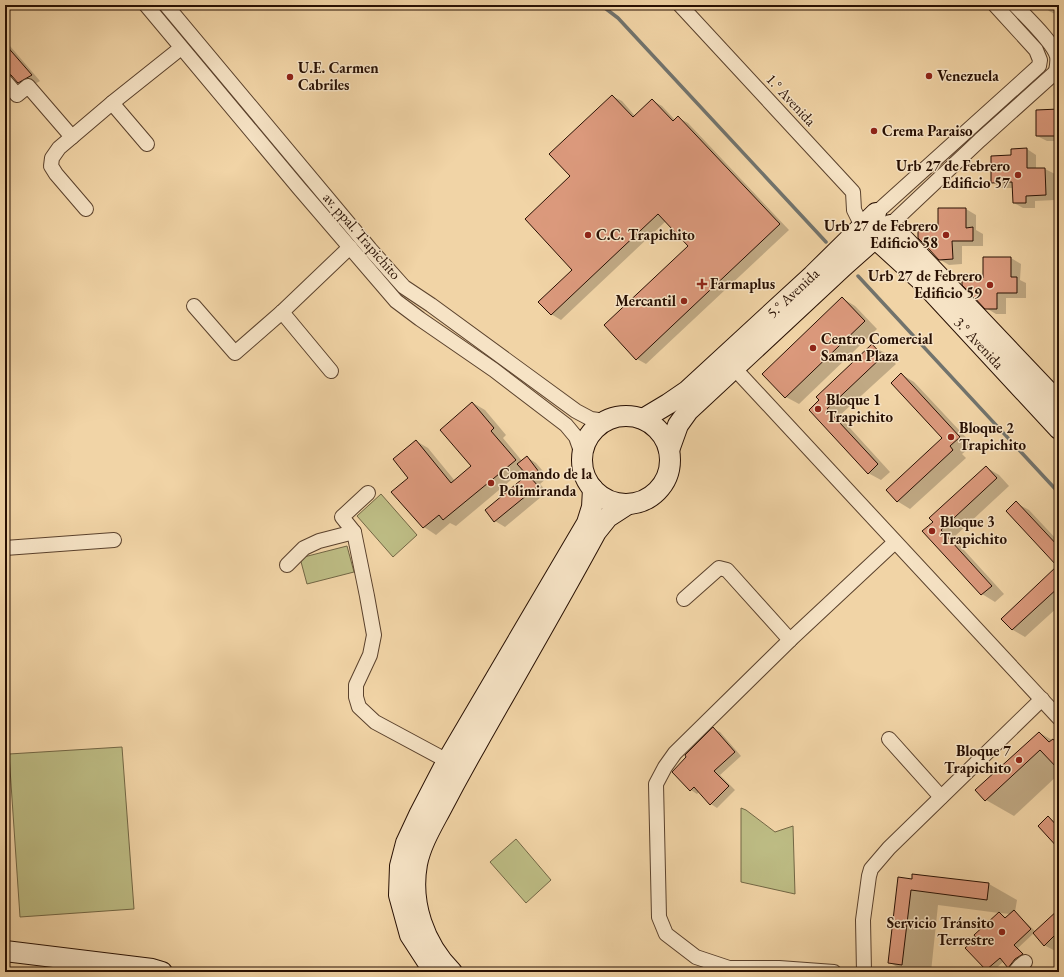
<svg xmlns="http://www.w3.org/2000/svg" width="1064" height="977" font-family="'EB Garamond',serif">
	<style>
		.green { fill: #bdbc84; stroke: #726644 }
		.shadow { fill: #0003; fill-rule: evenodd }
		.lines { fill: none; stroke-linecap: round; stroke-linejoin: round }
		.stream { stroke: #71736d; stroke-width: 3.5 }
		.building { fill: #db997c; stroke: #281003 }
		.street-casing { stroke: #5a412c; stroke-width: 16 }
		.secondary-casing { stroke: #281003; stroke-width: 22 }
		.street { stroke: #f6e3c5; stroke-width: 14 }
		.secondary { stroke: #f6e3c5; stroke-width: 20 }
		.poi-dot { fill: #8f2418; stroke: #f6e3c5; stroke-width: 1.5 }
		.labels { text-anchor: middle; stroke-width: 3; stroke-linejoin: round; paint-order: stroke }
		.poi-label { font-size: 15px; font-weight: bold; fill: #281003; stroke: #f6e3c5; text-anchor: start }
		.street-label { font-size: 15px; fill: #281003; stroke: #f6e3c5 }
	</style>
	<rect width="100%" height="100%" fill="#f1d4a6"/>
	<filter id="stains"><feTurbulence type="fractalNoise" baseFrequency=".005" numOctaves="4"/><feColorMatrix values="0 0 0 0 .2 0 0 0 0 .09 0 0 0 0 .02 0 0 0 .5 -.17"/></filter>
	<radialGradient id="worn" r=".72"><stop offset=".6" stop-color="#630" stop-opacity="0"/><stop offset="1" stop-color="#630" stop-opacity=".3"/></radialGradient>
	<g class="green">
		<polygon points="381,494 417,535 393,557 357,516"/>
		<polygon points="347,546 354,572 307,584 300,558"/>
		<polygon points="122,747 134,909 20,917 9,754"/>
		<polygon points="741,808 746,810 775,832 793,826 795,894 741,882"/>
		<polygon points="516,839 551,880 526,903 490,862"/>
	</g>
	<g class="shadow">
		<polygon points="1043,5 1059,5 1059,16 1049,11"/>
		<polygon points="5,43 10,46 40,81 28,88 19,82 15,78 5,74"/>
		<polygon points="612,96 622,101 635,116 652,100 662,106 676,121 679,118 688,123 789,230 646,364 637,359 689,246 666,221 561,320 551,314 574,270 572,176"/>
		<polygon points="1057,103 1059,103 1059,157 1058,141 1047,141 1037,136 1057,110"/>
		<polygon points="1027,149 1036,155 1036,169 1045,169 1055,174 1055,200 1035,201 1035,208 1023,208 1014,203 1013,188 1002,188 992,182 1012,156"/>
		<polygon points="966,209 976,215 976,230 983,234 983,246 962,246 962,264 949,265 939,259 929,246 925,243 939,229"/>
		<polygon points="1011,258 1021,264 1020,280 1026,283 1026,298 1006,298 1006,314 996,314 986,308 984,279"/>
		<polygon points="842,298 855,306 877,329 799,404 786,397"/>
		<polygon points="872,346 885,353 896,364 839,416 890,472 881,480 868,473 810,410"/>
		<polygon points="901,374 914,382 973,445 962,454 966,458 910,509 897,501 943,438"/>
		<polygon points="473,403 485,410 506,435 503,438 522,461 527,457 536,463 548,477 540,484 547,492 505,527 495,521 528,476 523,470 456,526 450,523 436,535 424,527 393,492 410,478 416,441 428,448 455,481 473,466"/>
		<polygon points="986,467 999,475 1009,486 953,538 1004,594 995,602 982,594 924,531"/>
		<polygon points="1016,503 1029,510 1059,542 1059,606 1025,637 1013,630 1002,619 1059,566"/>
		<polygon points="713,729 720,732 741,756 720,775 735,790 717,808 711,804 699,792 697,794 691,790 687,757"/>
		<polygon points="1040,733 1059,744 1059,774 1014,816 986,800"/>
		<polygon points="1048,818 1059,824 1059,847"/>
		<path d="M913 880 989 884 1017 900 1015 912 1036 932 1059 910V953L1044 945 1034 933 1018 948 1027 957 1014 970 1009 967 1004 961 992 972H990L986 970 999 913 938 905 931 972H905L889 962ZM1000 913 1010 914 1006 918Z"/>
	</g>
	<g class="lines">
		<g class="stream">
			<polyline points="601,5 618,18 826,242"/>
			<polyline points="858,276 1059,493"/>
		</g>
	</g>
	<g class="building">
		<polygon points="5,44 32,75 18,83 11,75 5,73"/>
		<polygon points="612,95 633,117 652,99 673,121 678,116 780,224 636,360 604,325 688,246 658,214 551,315 538,302 572,270 525,219 570,176 549,154"/>
		<polygon points="1059,109 1059,136 1036,136 1036,110"/>
		<polygon points="1027,148 1027,168 1045,168 1046,195 1026,196 1026,203 1013,203 1012,182 991,183 991,156 1011,155 1011,149"/>
		<polygon points="938,208 966,208 966,228 973,227 973,241 952,241 953,259 939,260 928,248 928,244 924,244 918,238 918,229 938,228"/>
		<polygon points="983,257 1011,257 1011,277 1017,277 1017,293 997,293 997,309 985,309 972,295 972,293 970,293 962,285 962,278 983,278"/>
		<polygon points="842,297 865,321 785,398 762,374"/>
		<polygon points="872,344 883,356 827,409 878,464 868,474 809,410 819,400 816,397"/>
		<polygon points="901,373 960,437 950,446 953,450 897,502 886,490 942,438 891,383"/>
		<polygon points="472,402 494,428 491,431 516,460 443,520 439,515 423,528 391,492 408,478 393,459 416,440 451,483 471,466 440,430"/>
		<polygon points="527,456 539,472 531,478 538,486 494,522 485,510 527,475 517,464"/>
		<polygon points="986,466 997,478 941,530 992,586 981,595 922,531 933,522 929,518"/>
		<polygon points="1016,501 1059,547 1059,587 1012,630 1001,619 1057,566 1006,511"/>
		<polygon points="713,727 735,752 714,771 729,786 710,805 694,787 690,791 672,772 686,757 685,755"/>
		<polygon points="1039,732 1049,742 1053,739 1059,746 1059,770 1040,750 985,801 975,790"/>
		<polygon points="1048,816 1059,828 1059,849 1038,826"/>
		<polygon points="912,874 989,883 987,900 911,890 902,965 888,963 898,877 912,879"/>
		<polygon points="1059,909 1059,931 1044,946 1033,933"/>
		<polygon points="1014,910 1031,929 1014,945 1023,954 1015,959 1008,968 1000,958 986,970 965,948 976,938 974,935 999,912 1005,918"/>
	</g>
	<g class="lines">
		<g class="street-casing">
			<g id="street">
				<polyline points="146,5 299,188 396,301 420,319 494,370 566,425 576,437 582,454"/>
				<polyline points="166,5 370,249 404,287 431,305 576,411 591,419 605,421"/>
				<polyline points="680,5 853,192 854,210 862,226"/>
				<path d="M1015 5C1026 17 1053 42 1057 56 1058 61 1057 66 1056 71"/>
				<polyline points="5,81 17,95 28,86 72,137"/>
				<polyline points="112,103 147,144"/>
				<polyline points="86,209 56,174 51,166 52,158 59,148 112,103 181,48"/>
				<polyline points="876,213 1039,66 1040,60 1036,50 995,5"/>
				<polyline points="890,225 980,140 1059,69"/>
				<polyline points="194,306 235,353 282,312 350,247"/>
				<polyline points="282,312 331,371"/>
				<polyline points="735,369 1059,718"/>
				<polyline points="368,493 342,517 354,532 367,596 374,635 370,655 356,685 356,697 359,707 375,722 455,765"/>
				<polyline points="5,548 114,540"/>
				<polyline points="287,565 304,548 319,541 354,532"/>
				<polyline points="684,599 719,568 727,570 790,640"/>
				<polyline points="889,739 941,797"/>
				<polyline points="834,972 779,968 729,968 696,957 666,934 659,917 656,784 665,767 675,753 790,640 895,542"/>
				<polyline points="864,972 863,920 869,876 871,869 889,848 1042,699"/>
				<polyline points="1015,972 1020,966 1025,962"/>
			</g>
		</g>
		<g class="secondary-casing">
			<g id="secondary">
				<polyline points="867,231 922,281 1059,429"/>
				<circle cx="626" cy="460" r="44"/>
				<polyline points="643,419 668,404 687,391 813,275 876,213"/>
				<polyline points="669,450 678,425 688,411 846,264 890,225 1059,403"/>
				<polyline points="5,951 152,969 162,972"/>
				<polyline points="434,972 410,935 399,895 400,866 406,843 420,813 447,761 587,523 592,507 593,489"/>
				<path d="M452 972C424 944 410 903 417 864 421 844 432 826 441 809 452 788 464 766 476 745 516 674 557 604 596 532L608 517 628 504"/>
			</g>
		</g>
		<use href="#street" class="street"/>
		<use href="#secondary" class="secondary"/>
	</g>
	<g class="poi-dot">
		<circle cx="929" cy="76" r="4"/>
		<circle cx="290" cy="77" r="4"/>
		<circle cx="874" cy="131" r="4"/>
		<circle cx="1018" cy="175" r="4"/>
		<circle cx="588" cy="235" r="4"/>
		<circle cx="946" cy="235" r="4"/>
		<path d="M700 278h4v4h4v4h-4v4h-4v-4h-4v-4h4z"/>
		<circle cx="990" cy="285" r="4"/>
		<circle cx="684" cy="301" r="4"/>
		<circle cx="813" cy="348" r="4"/>
		<circle cx="818" cy="409" r="4"/>
		<circle cx="951" cy="437" r="4"/>
		<circle cx="491" cy="483" r="4"/>
		<circle cx="932" cy="531" r="4"/>
		<circle cx="1019" cy="760" r="4"/>
		<circle cx="1002" cy="932" r="4"/>
	</g>
	<g class="labels">
		<g class="poi-label">
			<text x="298" y="73">U.E. Carmen<tspan x="298" dy="17">Cabriles</tspan></text>
			<text x="937" y="81">Venezuela</text>
			<text x="882" y="136">Crema Paraiso</text>
			<text x="1010" y="171" text-anchor="end">Urb 27 de Febrero<tspan x="1010" dy="17">Edificio 57</tspan></text>
			<text x="938" y="231" text-anchor="end">Urb 27 de Febrero<tspan x="938" dy="17">Edificio 58</tspan></text>
			<text x="596" y="240">C.C. Trapichito</text>
			<text x="982" y="281" text-anchor="end">Urb 27 de Febrero<tspan x="982" dy="17">Edificio 59</tspan></text>
			<text x="710" y="289">Farmaplus</text>
			<text x="676" y="306" text-anchor="end">Mercantil</text>
			<text x="821" y="344">Centro Comercial<tspan x="821" dy="17">Saman Plaza</tspan></text>
			<text x="826" y="405">Bloque 1<tspan x="826" dy="17">Trapichito</tspan></text>
			<text x="959" y="433">Bloque 2<tspan x="959" dy="17">Trapichito</tspan></text>
			<text x="499" y="479">Comando de la<tspan x="499" dy="17">Polimiranda</tspan></text>
			<text x="940" y="527">Bloque 3<tspan x="940" dy="17">Trapichito</tspan></text>
			<text x="1011" y="756" text-anchor="end">Bloque 7<tspan x="1011" dy="17">Trapichito</tspan></text>
			<text x="994" y="928" text-anchor="end">Servicio Tránsito<tspan x="994" dy="17">Terrestre</tspan></text>
		</g>
		<g class="street-label">
			<text transform="translate(791 100) rotate(47)" y="5">1.° Avenida</text>
			<text transform="translate(362 236) rotate(49)" y="5">av. ppal. Trapichito</text>
			<text transform="translate(793 293) rotate(-43)" y="5">5.° Avenida</text>
			<text transform="translate(979 343) rotate(47)" y="5">3.° Avenida</text>
		</g>
	</g>
	<rect width="1064" height="977" fill="none" stroke="#f1d4a6" stroke-width="20"/>
	<rect x="6" y="6" width="1052" height="965" fill="none" stroke="#281003" stroke-width="2"/>
	<rect x="10" y="10" width="1044" height="957" fill="none" stroke="#281003"/>
	<rect width="100%" height="100%" filter="url(#stains)"/>
	<rect width="100%" height="100%" fill="url(#worn)"/>
</svg>
